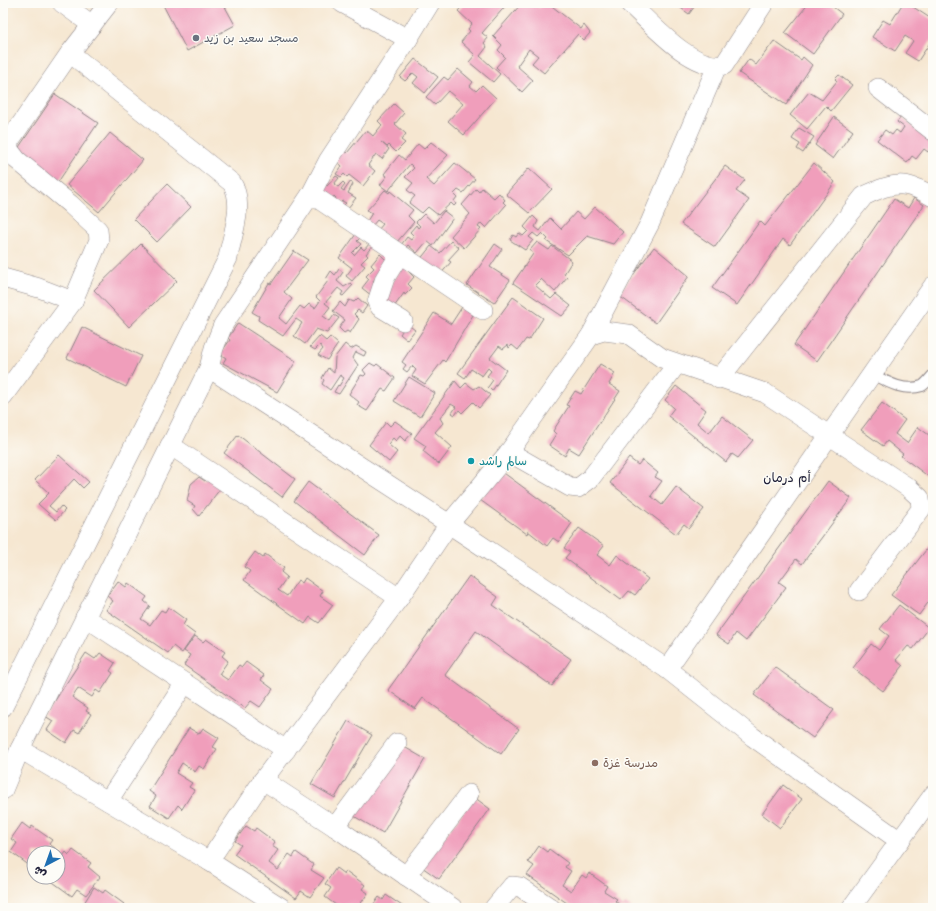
<svg xmlns="http://www.w3.org/2000/svg" width="936" height="911" font-family="'Comic Neue','Playpen Sans Arabic',sans-serif">
	<style>
		.building { fill: #f09ebb }
		.lines { fill: none; stroke-linecap: round; stroke-linejoin: round }
		.lane-casing { stroke: #8c8486; stroke-width: 12 }
		.street-casing { stroke: #8c8486; stroke-width: 20 }
		.lane { stroke: #fff; stroke-width: 10 }
		.street { stroke: #fff; stroke-width: 19 }
		.worship-dot { fill: #6b7280; stroke: #fdfcf7; stroke-width: 1.5 }
		.culture-dot { fill: #0f9aa8; stroke: #fdfcf7; stroke-width: 1.5 }
		.education-dot { fill: #8d6e63; stroke: #fdfcf7; stroke-width: 1.5 }
		.labels { text-anchor: middle; stroke-width: 3; stroke-linejoin: round; paint-order: stroke }
		.worship-label { font-size: 12px; fill: #5b616d; stroke: #fdfcf7; text-anchor: start }
		.culture-label { font-size: 12px; fill: #0d838f; stroke: #fdfcf7; text-anchor: start }
		.education-label { font-size: 12px; fill: #785e54; stroke: #fdfcf7; text-anchor: start }
		.neighbourhood-label { font-size: 13px; fill: #22223b; stroke: #fdfcf7 }
	</style>
	<rect width="100%" height="100%" fill="#fdfcf7"/>
	<filter id="ink" filterUnits="userSpaceOnUse"><feTurbulence type="fractalNoise" baseFrequency=".025" numOctaves="2"/><feDisplacementMap in="SourceGraphic" scale="8" xChannelSelector="R" yChannelSelector="G"/><feConvolveMatrix kernelMatrix="1 2 1 2 8 2 1 2 1" color-interpolation-filters="sRGB"/></filter>
	<filter id="wash" filterUnits="userSpaceOnUse"><feTurbulence type="fractalNoise" baseFrequency=".012" numOctaves="4" result="noise"/><feDisplacementMap in="SourceGraphic" scale="16" xChannelSelector="R" yChannelSelector="G"/><feGaussianBlur stdDeviation="0.9" result="paint"/><feColorMatrix in="noise" values="0 0 0 0 0 0 0 0 0 0 0 0 0 0 0 0 0 1.4 0 .05"/><feComposite in="paint" operator="in"/></filter>
	<g filter="url(#wash)">
		<rect width="100%" height="100%" fill="#f6e7d1"/>
		<g id="blocks">
			<g class="building">
				<polygon points="162,3 223,3 235,25 187,51"/>
				<polygon points="465,3 508,3 482,33 488,38 484,43 487,47 480,56 500,74 493,82 469,62 475,55 461,42 470,31 468,29 472,24 458,11"/>
				<polygon points="522,3 533,3 539,8 544,3 548,3 581,29 584,25 590,33 584,40 578,34 544,73 532,63 538,56 529,49 517,66 533,80 522,92 496,67 505,57 498,50 502,45 493,36"/>
				<polygon points="674,3 697,3 689,14"/>
				<polygon points="809,3 828,3 842,14 813,54 785,33"/>
				<polygon points="903,3 907,3 933,20 933,38 918,61 905,53 913,41 905,36 895,51 872,37 883,20 890,24"/>
				<polygon points="774,41 801,60 803,57 812,65 786,105 739,73 749,59 756,65"/>
				<polygon points="415,59 438,77 425,93 413,83 418,77 413,73 405,81 400,77"/>
				<polygon points="458,69 473,82 470,86 476,91 482,85 496,98 464,135 448,121 463,104 448,91 435,105 426,97 444,77 448,80"/>
				<polygon points="839,75 852,85 831,111 826,106 807,129 790,115 809,92 822,100 837,81 835,79"/>
				<polygon points="55,94 98,123 58,182 15,153"/>
				<polygon points="394,104 404,113 395,124 406,134 401,140 405,143 396,152 389,145 387,147 381,142 389,149 382,159 376,154 368,165 375,171 363,186 349,175 347,177 344,174 341,177 336,174 342,166 333,158 339,149 347,153 366,130 373,136 382,125 378,121"/>
				<polygon points="834,117 853,131 833,159 815,145"/>
				<polygon points="901,117 933,143 928,152 924,149 916,159 912,156 907,163 877,140 885,130 892,135 896,130 900,133 904,127 897,122"/>
				<polygon points="799,128 814,137 803,153 797,149 800,144 792,139"/>
				<polygon points="110,133 143,160 99,212 67,185"/>
				<polygon points="431,142 448,155 426,179 434,186 455,163 475,179 463,193 458,190 454,194 457,197 454,201 456,204 454,206 451,203 438,215 428,207 422,213 409,203 415,196 407,190 413,183 405,177 414,168 410,164 388,191 380,185 387,176 384,174 399,155 405,160 418,144 424,149"/>
				<polygon points="814,163 835,182 790,245 783,239 737,305 712,288 760,221 765,226"/>
				<polygon points="725,166 745,180 736,191 749,200 715,247 681,224"/>
				<polygon points="529,168 552,189 529,213 506,194"/>
				<polygon points="336,176 339,178 334,184 338,187 343,182 345,184 341,189 344,191 351,181 353,184 348,193 356,198 347,209 343,206 346,203 342,201 339,204 334,201 336,198 334,196 331,200 325,195 327,193 325,192 321,196 324,183 327,186"/>
				<polygon points="167,184 191,207 157,242 134,219"/>
				<polygon points="482,188 494,198 499,193 505,200 503,202 506,205 486,228 481,223 478,227 481,229 464,248 451,236 470,214 462,205 476,189 479,192"/>
				<polygon points="385,190 389,193 390,191 413,210 408,216 414,222 396,243 378,230 383,224 377,220 372,226 367,221 372,213 367,210"/>
				<polygon points="914,198 924,205 817,361 794,345 894,199 908,208"/>
				<polygon points="595,207 623,232 613,244 587,236 568,255 546,241 548,239 542,233 538,237 533,233 529,237 533,240 525,250 510,240 513,235 516,237 519,233 523,236 528,231 524,227 533,216 538,221 535,227 540,231 550,218 561,229 576,212 584,219"/>
				<polygon points="444,211 453,218 433,246 427,241 417,253 408,245 405,248 401,245 407,237 411,240 414,236 410,232 416,225 418,228 420,226 416,222 424,214 434,223"/>
				<polygon points="356,234 361,237 357,241 361,244 352,253 354,255 361,247 364,250 370,243 373,245 366,254 368,256 361,263 365,266 352,281 346,276 352,268 339,258"/>
				<polygon points="451,241 459,248 448,260 451,262 439,276 419,261 431,246 440,253"/>
				<polygon points="537,242 549,250 552,246 572,261 564,274 567,277 555,292 541,279 535,285 551,299 556,294 571,306 562,316 513,283 533,254 530,250"/>
				<polygon points="141,244 177,281 129,327 94,290"/>
				<polygon points="495,244 502,249 490,267 510,280 494,303 467,285"/>
				<polygon points="654,247 689,276 656,323 618,295"/>
				<polygon points="294,251 308,260 284,292 292,299 279,318 286,324 300,306 304,309 309,304 315,308 320,301 316,297 328,281 326,279 331,271 335,275 339,269 343,272 337,281 344,287 351,283 353,285 343,296 341,295 343,292 338,288 325,303 330,307 323,316 330,321 334,315 339,318 327,333 316,329 305,344 294,336 302,323 296,319 283,336 258,320 259,316 252,312 269,283 271,284"/>
				<polygon points="380,254 386,260 382,269 373,281 381,288 372,296 362,288 369,279 366,276 374,268 371,265"/>
				<polygon points="403,266 414,277 408,284 412,288 405,295 404,293 394,307 382,298"/>
				<polygon points="513,297 543,318 529,340 526,339 518,350 512,345 509,348 508,345 503,349 499,346 490,358 506,370 492,391 488,387 493,380 487,376 491,371 488,368 482,376 471,369 465,378 458,373"/>
				<polygon points="358,298 367,306 362,313 358,310 354,314 359,319 350,333 347,331 344,333 339,328 345,320 333,311 340,302 345,307 349,300 354,302"/>
				<polygon points="462,307 473,315 445,362 443,360 425,384 412,376 416,370 412,366 407,372 403,369 406,365 402,362 434,313 451,324"/>
				<polygon points="238,323 296,361 277,392 223,363 226,358 220,354 230,340 228,338"/>
				<polygon points="407,324 415,330 407,340 400,334"/>
				<polygon points="82,327 141,356 126,387 67,358"/>
				<polygon points="320,336 326,341 330,337 338,344 327,360 318,355 323,349 320,345 315,350 310,347"/>
				<polygon points="345,344 351,349 356,346 366,352 364,356 356,352 353,358 358,365 339,394 334,392 338,385 339,386 344,378 340,375 330,390 322,384 324,380 322,378 328,368 334,373 335,357"/>
				<polygon points="370,363 375,366 377,364 395,378 386,391 382,389 367,411 357,405 359,402 349,394 361,375 364,376 366,374 363,370"/>
				<polygon points="600,364 615,373 609,384 620,391 579,454 569,448 565,456 549,445 556,434 553,431 569,406 566,405 575,391 581,394"/>
				<polygon points="409,377 435,393 420,417 394,401"/>
				<polygon points="455,381 461,388 466,383 474,389 479,386 490,395 479,408 473,402 462,413 459,410 455,415 452,413 456,407 451,404 440,418 443,423 435,432 452,447 439,464 423,451 426,446 414,438"/>
				<polygon points="676,386 706,410 697,423 709,433 722,416 753,440 738,458 732,454 726,462 668,416 674,408 665,400"/>
				<polygon points="882,403 905,420 895,434 907,443 918,427 933,438 933,480 901,456 903,454 887,441 883,446 861,430"/>
				<polygon points="395,421 412,433 405,441 400,436 396,441 393,438 388,444 397,452 389,462 369,445 386,422 390,426"/>
				<polygon points="238,435 295,479 282,497 224,453"/>
				<polygon points="59,455 89,482 83,488 74,479 49,506 56,512 61,506 65,510 56,520 38,504 49,493 35,480"/>
				<polygon points="629,458 638,465 642,460 658,473 655,477 662,481 651,496 662,505 676,487 704,509 689,528 684,524 676,534 610,483"/>
				<polygon points="497,468 572,523 559,542 553,538 547,546 528,531 527,534 480,500"/>
				<polygon points="212,473 224,484 199,516 193,509 195,506 187,501 191,484 199,477 205,481"/>
				<polygon points="828,481 851,498 802,564 796,559 779,582 786,587 746,641 736,633 729,644 716,635"/>
				<polygon points="308,482 379,535 365,555 294,501"/>
				<polygon points="579,528 604,546 597,555 610,565 617,555 648,579 635,595 629,591 621,600 565,558 570,552 564,548"/>
				<polygon points="933,541 933,596 919,615 891,595"/>
				<polygon points="255,552 263,558 265,554 284,568 281,572 287,577 278,590 287,596 298,580 302,583 305,578 323,591 320,596 333,605 319,623 310,617 305,624 244,580 250,571 244,567"/>
				<polygon points="469,576 498,597 493,605 571,659 552,686 476,631 445,675 519,729 501,754 423,698 415,709 388,690"/>
				<polygon points="118,581 126,587 128,583 147,597 144,601 150,606 141,619 150,625 161,610 165,612 168,607 186,620 183,625 195,634 182,653 173,646 168,653 106,610 113,601 107,596"/>
				<polygon points="899,605 929,628 913,649 908,646 896,660 903,666 883,691 853,668 871,644 879,650 889,636 880,629"/>
				<polygon points="195,636 203,642 206,639 225,652 222,656 228,661 219,674 228,680 239,665 242,667 246,662 264,675 261,680 273,689 260,707 251,701 245,708 184,665 190,655 184,651"/>
				<polygon points="86,653 95,659 100,653 115,663 110,671 113,673 100,693 96,690 92,697 78,688 72,697 88,708 86,711 91,714 79,733 74,730 66,743 47,730 53,721 45,716"/>
				<polygon points="775,667 834,710 813,738 754,695"/>
				<polygon points="348,721 372,735 335,798 311,784"/>
				<polygon points="189,728 199,734 203,728 219,738 213,747 217,749 204,769 199,766 195,772 182,763 176,773 192,783 189,787 194,790 182,809 178,805 169,818 150,806 156,796 149,791"/>
				<polygon points="394,741 425,759 383,833 352,815"/>
				<polygon points="783,785 802,799 780,828 762,814"/>
				<polygon points="474,797 490,809 439,879 422,867"/>
				<polygon points="22,823 30,829 32,826 52,840 49,844 55,848 52,853 34,853 34,869 11,852 17,843 11,839"/>
				<polygon points="246,826 254,831 256,828 275,842 272,846 278,850 269,863 278,870 289,854 293,857 296,852 314,865 311,870 324,878 310,897 301,891 296,898 234,854 241,845 235,841"/>
				<polygon points="539,846 547,852 549,849 568,863 565,867 571,871 562,885 571,891 582,875 586,878 589,873 607,886 604,891 617,899 615,901 623,907 625,904 632,908 574,908 527,875 534,866 528,862"/>
				<polygon points="73,850 91,863 88,867 100,877 86,895 77,889 72,896 46,877 58,877 58,863 66,852 69,855"/>
				<polygon points="336,868 344,874 346,871 365,885 362,889 368,893 359,906 361,908 340,908 325,897 331,888 325,884"/>
				<polygon points="94,887 103,893 105,890 124,904 121,908 89,908 84,903"/>
				<polygon points="386,895 405,908 371,908 379,897 383,900"/>
			</g>
		</g>
	</g>
	<g filter="url(#ink)">
		<use href="#blocks" fill-opacity="0" stroke="#8c8486" stroke-width="1"/>
		<g class="lines">
			<g class="lane-casing">
				<path id="lane" d="M872 374C887 382 904 392 922 386 926 384 930 378 933 375"/>
			</g>
			<g class="street-casing">
				<g id="street">
					<polyline points="62,3 92,25"/>
					<path d="M629 3C652 24 691 70 724 65L764 3"/>
					<polyline points="408,39 430,3"/>
					<polyline points="878,88 933,131"/>
					<polyline points="311,194 483,310"/>
					<polyline points="400,254 385,278 377,302 380,307 403,321"/>
					<polyline points="3,278 39,288 73,301"/>
					<polyline points="591,335 604,331 628,334 662,358 765,393 909,488 920,498 921,509 859,591"/>
					<polyline points="209,368 449,524 667,669 753,737 900,841"/>
					<path d="M719 379 864 196C893 182 906 180 933 197"/>
					<polyline points="3,396 73,301 99,240 98,230 70,204 17,160 10,151 8,143 70,53 109,3"/>
					<polyline points="170,445 399,598"/>
					<polyline points="509,452 570,487 578,488 590,479 677,364"/>
					<polyline points="85,617 286,750"/>
					<polyline points="667,669 933,286"/>
					<path d="M3 707 228 258C232 234 245 205 232 183L70 53"/>
					<polyline points="20,749 209,861 282,908"/>
					<polyline points="263,780 335,827 453,908"/>
					<polyline points="3,790 20,749 209,368 214,348 223,325 311,194 328,161 408,39 342,3"/>
					<polyline points="108,801 185,683"/>
					<polyline points="335,827 397,743"/>
					<polyline points="209,861 263,780 399,598 449,524 509,452 591,335 650,223 717,66"/>
					<polyline points="406,876 469,794"/>
					<polyline points="494,908 512,886 520,887 551,908"/>
					<polyline points="851,908 933,795"/>
				</g>
			</g>
			<use href="#lane" class="lane"/>
			<use href="#street" class="street"/>
		</g>
	</g>
	<circle class="worship-dot" cx="196" cy="38" r="4"/>
	<circle class="culture-dot" cx="471" cy="461" r="4"/>
	<circle class="education-dot" cx="595" cy="763" r="4"/>
	<g class="labels">
		<g class="worship-label">
			<text x="204" y="42">مسجد سعيد بن زيد</text>
		</g>
		<g class="culture-label">
			<text x="479" y="465">سالم راشد</text>
		</g>
		<g class="education-label">
			<text x="603" y="767">مدرسة غزة</text>
		</g>
		<g class="neighbourhood-label">
			<text x="787" y="482">أم درمان</text>
		</g>
	</g>
	<rect width="936" height="911" fill="none" stroke="#fdfcf7" stroke-width="16"/>
	<g transform="translate(46 865) rotate(221)"><circle r="19" fill="#fdfcf7" stroke="#a5a5ac"/>
	<path d="M0-3L7 15L0 10L-7 15Z" fill="#1f6fb2"/>
	<text y="-6" font-size="11" font-weight="bold" text-anchor="middle" fill="#22223b">ش</text>
	</g>
</svg>
